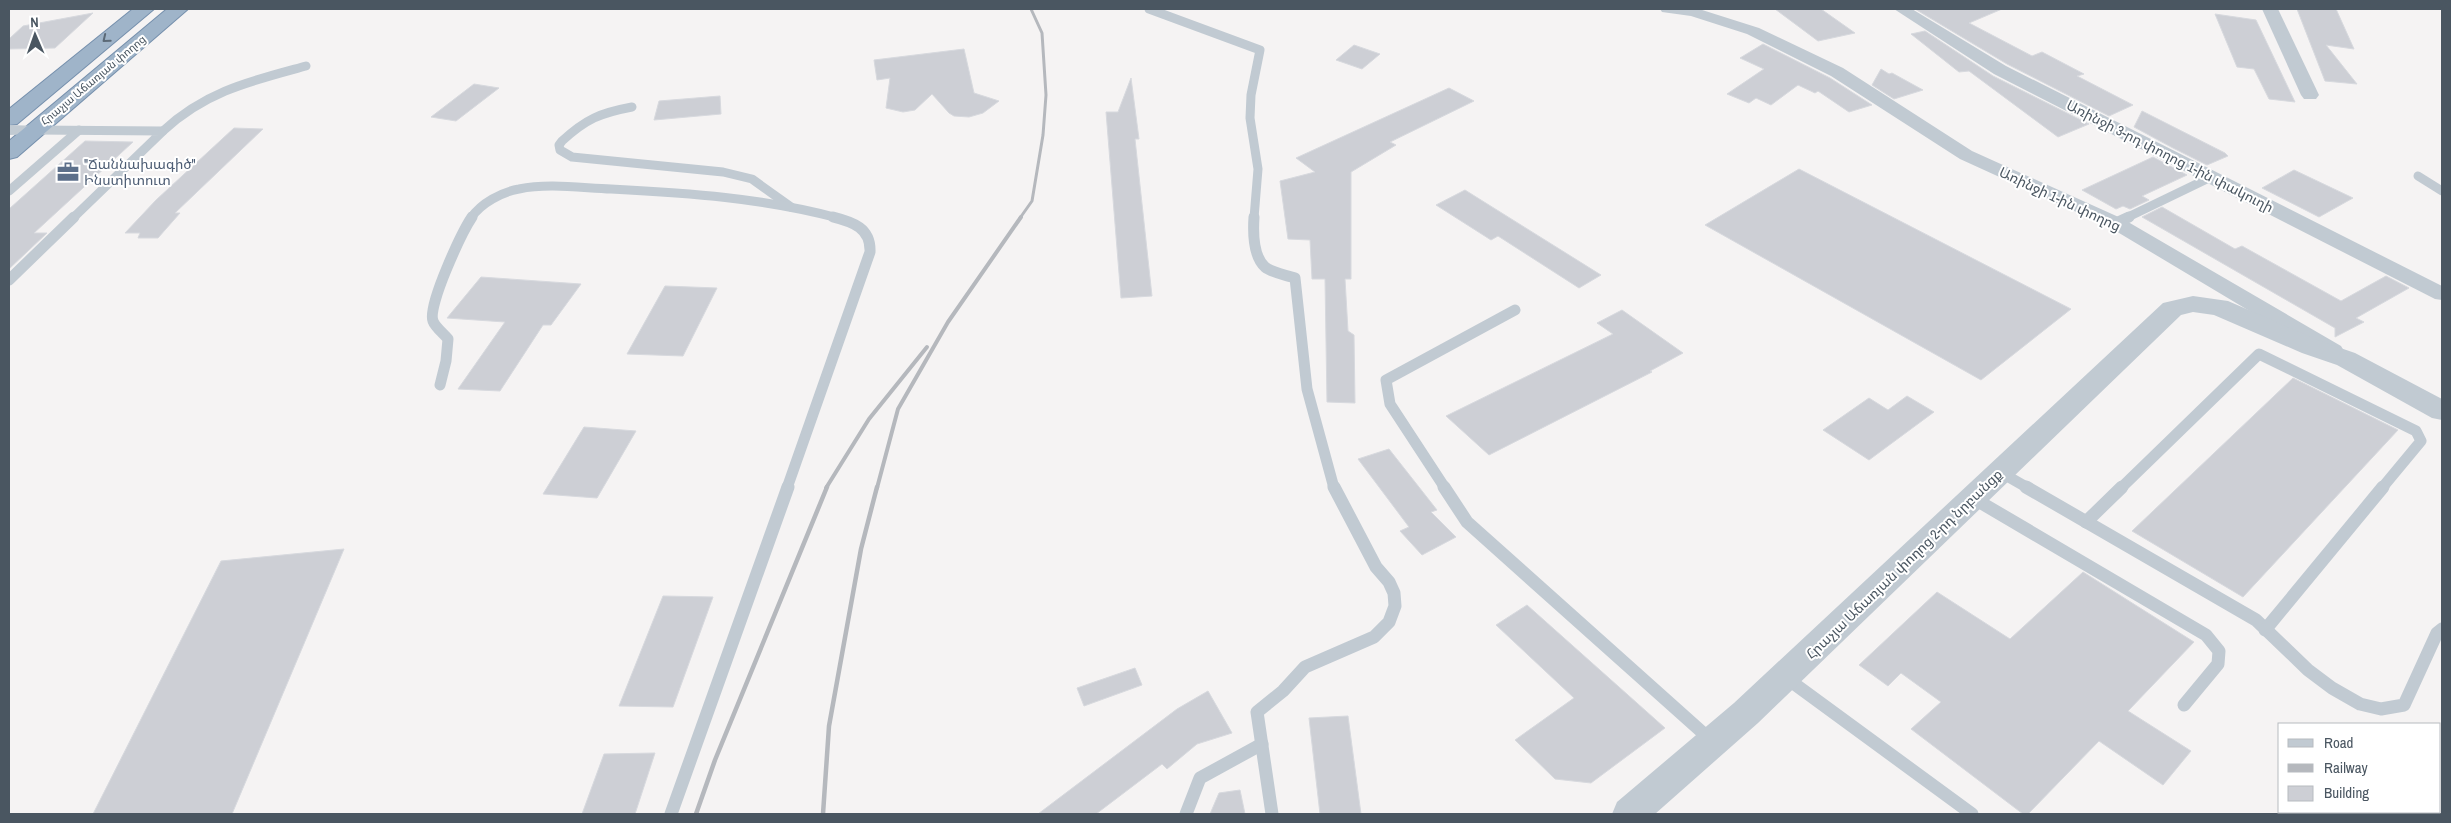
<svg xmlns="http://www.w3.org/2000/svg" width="2451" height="823" font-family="'Archivo Narrow','Noto Sans Armenian',sans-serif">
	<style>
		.building { fill: #cdcfd5; stroke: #d7d9de }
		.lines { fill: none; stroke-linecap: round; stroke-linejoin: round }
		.trunk-casing { stroke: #7690ad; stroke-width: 2 }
		.service-far2 { stroke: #c1cad2; stroke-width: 9 }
		.service-far1 { stroke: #c1cad2; stroke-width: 11 }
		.service { stroke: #c1cad2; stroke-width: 13 }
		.minor { fill: #c1cad2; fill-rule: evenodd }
		.tertiary { fill: #c1cad2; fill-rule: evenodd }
		.trunk { fill: #9fb4c9; fill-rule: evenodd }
		.rail-far2 { stroke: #b5b8bd; stroke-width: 3 }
		.rail-far1 { stroke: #b5b8bd; stroke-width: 4 }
		.rail { stroke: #b5b8bd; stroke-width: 4.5 }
		.oneway { stroke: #5b6976 }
		.labels { text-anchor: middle; stroke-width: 4; stroke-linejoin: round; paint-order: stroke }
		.far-street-label { font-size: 11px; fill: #4a5661; stroke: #fff }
		.street-label { font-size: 14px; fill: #4a5661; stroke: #fff }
		.service-label { font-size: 14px; fill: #4e5e75; stroke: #fff; text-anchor: start }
	</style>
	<rect width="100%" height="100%" fill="#f5f3f3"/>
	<g class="building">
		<polygon points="1775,9 1821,9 1855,33 1818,41"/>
		<polygon points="1915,9 2002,9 1969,23 2032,56 2042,52 2084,74 2077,76 2133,105 2109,116 2007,64"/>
		<polygon points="2297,9 2336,9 2354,49 2326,45 2357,84 2325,81"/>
		<polygon points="93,13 55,48 9,49 9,39 23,26"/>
		<polygon points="2215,14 2256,20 2295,102 2269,99 2254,69 2237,67"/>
		<polygon points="1925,31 1993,76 2089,124 2058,137 1969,71 1959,72 1911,34"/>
		<polygon points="1763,44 1830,78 1872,105 1849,112 1818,91 1815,93 1798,85 1771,105 1756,98 1749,103 1727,94 1764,69 1740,58"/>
		<polygon points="1354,45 1380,54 1362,69 1336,60"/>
		<polygon points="964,49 974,93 999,101 983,113 969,117 954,116 949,113 932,94 915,110 903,112 886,108 890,78 877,80 874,60"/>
		<polygon points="1881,69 1889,74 1892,73 1923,90 1894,99 1872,85"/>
		<polygon points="1131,78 1139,139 1135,139 1152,296 1121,298 1106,112 1118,112"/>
		<polygon points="474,84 499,88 456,121 431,117"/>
		<polygon points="1449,88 1474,101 1390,142 1396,145 1351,172 1351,279 1345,279 1348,331 1354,335 1355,403 1327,402 1325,279 1312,279 1310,240 1288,239 1280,181 1315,172 1296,158"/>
		<polygon points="720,96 721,114 654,120 659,101"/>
		<polygon points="2142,111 2225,153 2228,156 2207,165 2173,148 2134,127"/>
		<polygon points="234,128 263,129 175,213 180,213 158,238 138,238 140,233 125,233 156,200"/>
		<polygon points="85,141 133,142 34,233 47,233 9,269 9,209"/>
		<polygon points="2153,157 2187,175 2142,196 2149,200 2130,209 2123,206 2116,209 2082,190"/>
		<polygon points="1799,169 2071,309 1981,380 1705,225"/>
		<polygon points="2294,170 2353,198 2319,217 2262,188"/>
		<polygon points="1465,190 1601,275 1579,288 1498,236 1491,240 1436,205"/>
		<polygon points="2162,207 2235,249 2242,246 2341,301 2386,276 2409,288 2356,318 2364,322 2335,337 2335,328 2142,217"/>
		<polygon points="481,277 581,284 551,325 543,325 500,391 458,389 505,322 447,318"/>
		<polygon points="665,286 717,288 683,356 627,354"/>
		<polygon points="1622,310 1683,353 1650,371 1652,372 1489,455 1446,416 1613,334 1597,323"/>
		<polygon points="2293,378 2398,430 2243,597 2132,531"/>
		<polygon points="1907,396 1934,412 1869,460 1823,430 1869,398 1888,410"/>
		<polygon points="584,427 636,431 597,498 543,494"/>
		<polygon points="1389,449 1437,510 1431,512 1456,537 1422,555 1400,531 1409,527 1358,459"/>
		<polygon points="344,549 232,814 93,814 221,561"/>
		<polygon points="2083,572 2194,642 2128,711 2191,751 2163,785 2099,741 2028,814 2023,814 1911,729 1941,702 1901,673 1888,686 1859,665 1937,592 2010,639"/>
		<polygon points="663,596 713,597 673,707 619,706"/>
		<polygon points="1527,605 1665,728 1591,783 1555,779 1515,740 1574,698 1496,625"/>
		<polygon points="1135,668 1142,685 1084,706 1077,688"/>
		<polygon points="1208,691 1232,733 1197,744 1167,769 1162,764 1096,814 1038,814 1177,709"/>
		<polygon points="1348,716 1361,814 1320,814 1309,718"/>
		<polygon points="655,753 635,814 582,814 604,754"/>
		<polygon points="1240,790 1245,814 1210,814 1219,793"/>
	</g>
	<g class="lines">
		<g class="trunk-casing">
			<g id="trunk">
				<polygon points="133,9 154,9 17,124 9,125 9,109"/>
				<polygon points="167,9 188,9 17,157 9,159 9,141"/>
			</g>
		</g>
		<g class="service-far2">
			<polyline points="1149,9 1260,50 1251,95 1250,118 1258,169 1254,218"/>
			<path d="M632 107C600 113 586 119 562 141L559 145 560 150 572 157 723 172 752 179 791 207"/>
			<polyline points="34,130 163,131 73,218"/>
			<path d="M163 131C206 91 251 81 306 66"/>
			<polyline points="2418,176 2442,191"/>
			<polyline points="9,191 79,130"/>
			<path d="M471 218C481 203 502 192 519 189 548 183 582 188 611 189 687 193 764 198 838 218"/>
			<polyline points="2126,218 2211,177"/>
		</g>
		<g class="service-far1">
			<path d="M1254 217C1253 232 1253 256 1265 267 1272 273 1286 275 1295 278L1307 389 1334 488"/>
			<polyline points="2116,223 2129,217"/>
			<polyline points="9,280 74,217"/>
			<path d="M440 385 446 361 448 339C444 334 435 327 433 321 427 306 462 232 472 217"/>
			<polyline points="2000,472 2028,488"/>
			<path d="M787 488 870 252C871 228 853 222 833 217"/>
			<polyline points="1445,488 1390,404 1386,380 1515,310"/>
			<polyline points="2121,488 2259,354 2416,431 2421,441 2382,488"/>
		</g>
		<g class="service">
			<polyline points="1444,487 1467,522 1712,741"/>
			<polyline points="2026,487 2256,620 2308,670 2332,688 2360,704 2381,709 2404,705 2437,633 2442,629"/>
			<polyline points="1973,498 2206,635 2219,651 2218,664 2184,705"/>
			<polyline points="2086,522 2122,487"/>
			<polyline points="2265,630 2383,487"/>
			<polyline points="1785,677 1972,814"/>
			<polyline points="671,814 788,487"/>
			<polyline points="1186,814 1200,778 1262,744"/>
			<polyline points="1272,814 1257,712 1283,691 1305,667 1374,637 1389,622 1395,606 1394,593 1389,582 1376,567 1334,487"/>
		</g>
		<g class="minor">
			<polygon points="1660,9 1699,9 1759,28 1843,68 1972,151 2123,219 2341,346 2344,351 2341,356 2333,358 2325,356 2109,227 1960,159 1831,76 1747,34 1691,16 1662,12"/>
			<polygon points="1894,9 1912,9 2006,66 2442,286 2442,300 2435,299 1994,74"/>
			<polygon points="2262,9 2278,9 2319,95 2316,99 2304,99 2301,95"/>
			<polygon points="9,125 40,126 43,130 40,134 9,135"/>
		</g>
		<polygon class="tertiary" points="2193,296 2228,301 2320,341 2355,353 2442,399 2442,420 2432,418 2337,365 2302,353 2214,315 2193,312 2181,315 1758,723 1655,814 1612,814 1617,802 1734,703 2163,303"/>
		<use href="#trunk" class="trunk"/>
		<polyline class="rail-far2" points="1020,218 1032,201 1043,135 1046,95 1042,33 1031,9"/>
		<g class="rail-far1">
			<polyline points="826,488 869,419 927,347"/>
			<polyline points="877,488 898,409 948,322 1021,217"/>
		</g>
		<g class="rail">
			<polyline points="696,814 715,760 827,487"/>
			<polyline points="823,814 829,726 861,549 877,487"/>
		</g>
	</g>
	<defs><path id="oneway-chevron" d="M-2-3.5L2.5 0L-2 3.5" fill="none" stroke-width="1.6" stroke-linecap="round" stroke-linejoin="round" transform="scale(1.25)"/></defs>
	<use class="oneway" href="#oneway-chevron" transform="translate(106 39) rotate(141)"/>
	<defs>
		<g id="office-bare" transform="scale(1.725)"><path d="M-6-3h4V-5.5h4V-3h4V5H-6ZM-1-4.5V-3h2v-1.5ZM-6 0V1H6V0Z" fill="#5c6f8a" stroke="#fff" stroke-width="2.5" paint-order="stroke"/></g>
	</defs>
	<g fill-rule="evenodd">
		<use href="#office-bare" x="68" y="172"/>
	</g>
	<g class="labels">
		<g class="far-street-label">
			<text transform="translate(93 80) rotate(-40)" y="4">Հրաչյա Աճառյան փողոց</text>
		</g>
		<g class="street-label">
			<text transform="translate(2170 156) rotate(27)" y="5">Առինջի 3-րդ փողոց 1-ին փակուղի</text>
			<text transform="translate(2060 199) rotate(25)" y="5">Առինջի 1-ին փողոց</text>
			<text transform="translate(1904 564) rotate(-44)" y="5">Հրաչյա Աճառյան փողոց 2-րդ նրբանցք</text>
		</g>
		<g class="service-label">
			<text x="84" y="169">"Ճաննախագիծ"<tspan x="84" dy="16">Ինստիտուտ</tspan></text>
		</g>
	</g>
	<rect width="2451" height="823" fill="none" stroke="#4a5661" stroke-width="20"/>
	<rect x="2278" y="723" width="162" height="90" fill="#ffffff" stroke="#b7bbc0"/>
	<rect x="2288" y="739" width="25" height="8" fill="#c1cad2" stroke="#b7bbc0"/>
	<text x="2324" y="748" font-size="15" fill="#4a5661">Road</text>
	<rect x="2288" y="764" width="25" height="8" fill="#b5b8bd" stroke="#b7bbc0"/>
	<text x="2324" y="773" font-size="15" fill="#4a5661">Railway</text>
	<rect x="2288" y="786" width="25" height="15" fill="#cdcfd5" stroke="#b7bbc0"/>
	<text x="2324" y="798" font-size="15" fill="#4a5661">Building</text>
	<g transform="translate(35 35) rotate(358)" stroke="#ffffff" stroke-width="4" paint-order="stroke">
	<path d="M0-4L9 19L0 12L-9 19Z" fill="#4a5661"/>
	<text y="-8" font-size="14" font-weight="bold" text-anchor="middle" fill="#4a5661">N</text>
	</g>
</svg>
